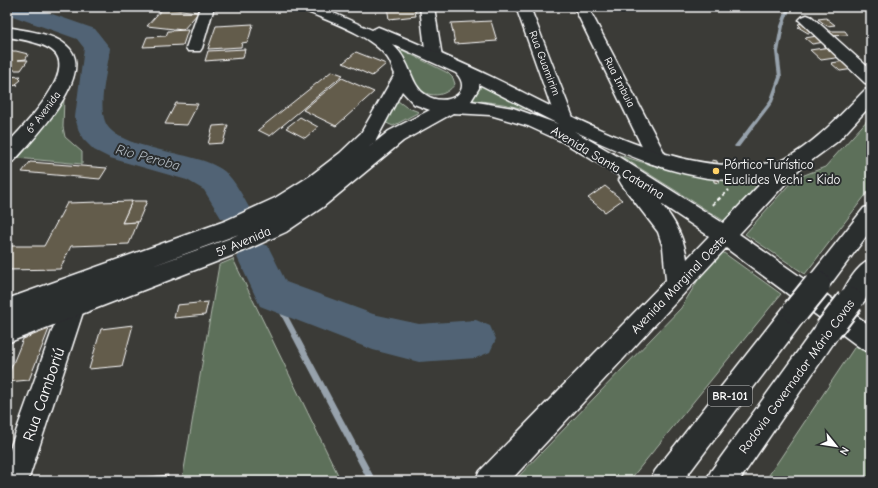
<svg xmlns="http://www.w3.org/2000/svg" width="878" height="488" font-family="'Comic Neue',sans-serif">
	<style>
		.green { fill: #5d705a; stroke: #aeb8ac }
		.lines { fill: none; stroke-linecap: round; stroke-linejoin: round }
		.stream { fill: #97a2ac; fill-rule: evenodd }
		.river { fill: #516474; fill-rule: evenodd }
		.building { fill: #645b4c; stroke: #fff }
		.minor-casing { stroke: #fff; stroke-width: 3 }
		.major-casing { stroke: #fff; stroke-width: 3 }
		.highway-casing { stroke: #fff; stroke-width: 3 }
		.path { stroke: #fff; stroke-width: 2.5; stroke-dasharray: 4 3; stroke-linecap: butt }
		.minor { fill: #2a2d2e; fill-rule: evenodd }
		.major { fill: #2a2d2e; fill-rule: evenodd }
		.highway { fill: #2a2d2e; fill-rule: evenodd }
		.highway-bridge-far1-casing { stroke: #fff; stroke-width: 24; stroke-linecap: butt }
		.highway-bridge-casing { stroke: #fff; stroke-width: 30; stroke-linecap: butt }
		.highway-bridge-far1 { stroke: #2a2d2e; stroke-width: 20 }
		.highway-bridge { stroke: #2a2d2e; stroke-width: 26 }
		.poi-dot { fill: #ffd166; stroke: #2a2d2e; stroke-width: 1.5 }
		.labels { text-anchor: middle; stroke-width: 4; stroke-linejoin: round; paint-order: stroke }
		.far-street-label { font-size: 11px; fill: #fff; stroke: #2a2d2e }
		.shield { fill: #2a2d2e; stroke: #bfc0c0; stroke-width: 1 }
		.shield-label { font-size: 12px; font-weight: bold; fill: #fff }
		.street-label { font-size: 13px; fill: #fff; stroke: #2a2d2e }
		.poi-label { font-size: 13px; fill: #fff; stroke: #2a2d2e; text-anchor: start }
		.water-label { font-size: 14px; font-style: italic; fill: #b1b9c0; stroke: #2a2d2e }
		.near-street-label { font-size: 16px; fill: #fff; stroke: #2a2d2e }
	</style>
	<rect width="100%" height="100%" fill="#3b3b37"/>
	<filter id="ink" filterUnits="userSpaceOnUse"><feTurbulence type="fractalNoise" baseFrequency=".025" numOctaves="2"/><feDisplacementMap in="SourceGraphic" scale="8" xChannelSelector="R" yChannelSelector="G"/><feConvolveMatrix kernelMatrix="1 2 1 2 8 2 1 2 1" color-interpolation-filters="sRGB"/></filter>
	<g filter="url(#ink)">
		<g class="green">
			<path d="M400 49 448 73 453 78 455 84C445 98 428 98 416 87Z"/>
			<polygon points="476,83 533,111 503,104 473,100"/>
			<polygon points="64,98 63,127 65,137 82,152 82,164 17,158"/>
			<polygon points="394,98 406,107 419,112 393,126 382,121"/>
			<polygon points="871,116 871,188 805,274 745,234 794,179 825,167"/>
			<polygon points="619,155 661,168 713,179 760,182 724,221"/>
			<polygon points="710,243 781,294 629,481 514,481 681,308 698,280 696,256"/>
			<polygon points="233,259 341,481 182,481 219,265"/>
			<polygon points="858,342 871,354 871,480 765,481"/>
		</g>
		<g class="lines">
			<g class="stream">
				<polygon points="787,7 791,7 784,26 779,52 782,77 773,102 739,147 735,147 734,146 735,145 769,102 778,77 775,52 780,26"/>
				<polygon points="273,291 275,292 376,481 368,481 271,296 270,294 271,292"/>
			</g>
			<g class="river">
				<path d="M7 7H32L95 29 110 48C108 68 99 98 104 118 111 152 197 149 224 171 235 180 243 197 250 209L245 218 233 222 221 218 204 190 187 180 110 158 94 150 83 139 79 132 75 117 84 48 77 39 7 14Z"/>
				<polygon points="255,242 268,246 286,282 373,314 419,324 476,320 490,326 496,339 490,352 476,358 419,362 373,350 260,306 237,257 242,246"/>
			</g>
		</g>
		<g class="building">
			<polygon points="387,7 414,7 416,16 389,19"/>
			<polygon points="163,8 199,12 183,30 147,26"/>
			<polygon points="826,18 835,25 827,26 818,19"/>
			<polygon points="491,21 497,41 455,44 451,23"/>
			<polygon points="805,23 815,32 808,33 798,27 801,27 798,24"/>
			<polygon points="253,24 248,42 242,43 241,47 208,49 216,26"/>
			<polygon points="188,30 183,45 143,47 147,37 166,36 168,31"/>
			<polygon points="829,31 845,31 848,35 828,36 825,32 830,32"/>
			<polygon points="817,36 825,42 812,44 805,38"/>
			<polygon points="830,47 842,57 821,60 810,50"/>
			<polygon points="245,49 243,58 205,61 208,51"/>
			<polygon points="7,51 16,51 28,54 26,59 18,60 28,60 21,70 7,70"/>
			<polygon points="356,52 386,64 372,76 343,63"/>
			<polygon points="845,61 854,69 840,71 831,63"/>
			<polygon points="332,71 343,75 270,136 258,130"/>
			<polygon points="21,76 19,78 21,80 16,84 18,85 9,86 7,89 7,77"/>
			<polygon points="342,78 374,92 336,126 303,110"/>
			<polygon points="176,103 198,104 187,125 165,124"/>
			<polygon points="300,117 318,127 305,138 286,128"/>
			<polygon points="228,125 223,143 208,144 213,126"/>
			<polygon points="712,160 717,161 719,183 714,182"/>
			<polygon points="30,162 107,168 100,179 22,172"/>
			<polygon points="605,186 622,200 605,212 588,198"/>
			<polygon points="132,201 147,201 138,222 122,223"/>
			<polygon points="132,201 122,223 138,222 129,244 71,246 60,269 7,270 7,246 44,246 67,203"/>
			<polygon points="208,302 205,315 174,318 177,305"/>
			<polygon points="133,325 122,366 89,369 101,329"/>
			<polygon points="49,329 29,380 7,382 7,378 23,339"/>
			<polygon points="168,475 167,481 111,481"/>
		</g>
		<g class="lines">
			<g class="minor-casing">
				<g id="minor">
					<polygon points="200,7 214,7 202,48 200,51 188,51 186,48"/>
					<polygon points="320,7 334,7 332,13 322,13"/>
					<polygon points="420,7 434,7 442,57 440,60 434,62 428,60 426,57"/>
					<polygon points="516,7 530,7 574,120 571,124 565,126 559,124 556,120"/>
					<polygon points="574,7 588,7 667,158 664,163 657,165 650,163"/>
					<polygon points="807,15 812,17 871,70 871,84 865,83 802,23 799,20 802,17"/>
					<path d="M7 27C26 31 57 33 70 49 94 77 32 141 14 161L7 163V144C22 128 73 76 56 54 48 43 20 39 7 37Z"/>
					<polygon points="73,295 81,298 85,306 28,481 7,481 7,457 61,306 65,298"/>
				</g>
			</g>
			<g class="major-casing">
				<path id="major" d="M301 7H320L372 30 378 27 383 29C421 45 458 61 494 78 570 115 675 176 762 164 769 163 779 163 785 159 816 143 841 114 865 90L871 88V105L838 141 797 171 739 234 871 326V353L862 349 726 248 510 481H475L480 471 666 280 663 247 658 232 622 185 619 180 621 177 563 142 528 126 490 115 453 113 403 141 323 207 286 232 244 251 7 343V299L225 221 275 198 310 176 340 153 361 133 395 74C392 68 391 62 387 57 368 33 330 22 303 10ZM392 44 456 73C475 93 445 108 426 95 414 88 412 73 405 61 402 54 397 49 392 44ZM479 84 558 124 513 108 471 101 479 88ZM402 91 414 104 430 110 389 131 368 148 375 142ZM574 131C632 158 701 189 766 178L723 223 617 156ZM661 204 709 236 687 259C684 238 675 220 661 204ZM239 234 228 239 152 266Z"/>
			</g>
			<g class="highway-casing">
				<g id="highway">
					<polygon points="871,206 871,230 827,289 819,292 811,289 807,282 811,275 864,208"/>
					<path d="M871 260C871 281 873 303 850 312L842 309 838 301C845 287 856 265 871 260Z"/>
					<polygon points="796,300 805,303 808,311 805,319 683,481 650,481 655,471 787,303"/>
					<polygon points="828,319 837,322 840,330 837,338 739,481 706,481 711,471 819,322"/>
				</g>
			</g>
			<polyline class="path" points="712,205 729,190"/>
			<use href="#minor" class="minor"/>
			<use href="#major" class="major"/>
			<use href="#highway" class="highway"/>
			<g class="highway-bridge-far1-casing">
				<polyline id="highway-bridge-far1" points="816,286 819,282"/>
			</g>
			<g class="highway-bridge-casing">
				<g id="highway-bridge">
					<polyline points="796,311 817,285"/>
					<polyline points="828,330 850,301"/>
				</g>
			</g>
			<use href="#highway-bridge-far1" class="highway-bridge-far1"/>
			<use href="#highway-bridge" class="highway-bridge"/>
		</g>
	</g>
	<circle class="poi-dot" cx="716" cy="171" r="4"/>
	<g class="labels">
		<g class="far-street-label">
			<text transform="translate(545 63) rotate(69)" y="4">Rua Guamirim</text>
			<text transform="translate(620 82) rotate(63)" y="4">Rua Imbuia</text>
			<text transform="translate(43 112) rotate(-53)" y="4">6ª Avenida</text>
		</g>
		<rect class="shield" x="708" y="386" width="44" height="20" rx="3"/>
		<g class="shield-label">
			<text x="730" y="400">BR-101</text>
		</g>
		<g class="street-label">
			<text transform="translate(608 162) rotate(31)" y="5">Avenida Santa Catarina</text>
			<text transform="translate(243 241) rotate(-23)" y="5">5ª Avenida</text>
			<text transform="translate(678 284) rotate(-46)" y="5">Avenida Marginal Oeste</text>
			<text transform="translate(796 376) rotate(-54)" y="5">Rodovia Governador Mário Covas</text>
		</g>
		<g class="poi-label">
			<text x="724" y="169">Pórtico Turístico<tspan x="724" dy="15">Euclides Vechi - Kido</tspan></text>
		</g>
		<g class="water-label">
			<text transform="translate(148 157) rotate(15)" y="5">Rio Peroba</text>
		</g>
		<g class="near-street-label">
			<text transform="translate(43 394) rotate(-71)" y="6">Rua Camboriú</text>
		</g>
	</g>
	<rect width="878" height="488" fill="none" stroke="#2a2d2e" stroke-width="24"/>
	<rect x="12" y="12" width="854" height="464" fill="none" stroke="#fff" stroke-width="1.5" filter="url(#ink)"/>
	<g transform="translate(836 446) rotate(120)" stroke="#2a2d2e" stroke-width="3" paint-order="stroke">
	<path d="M0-3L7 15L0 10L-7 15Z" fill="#ffffff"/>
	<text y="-6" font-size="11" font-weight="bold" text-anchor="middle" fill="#ffffff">N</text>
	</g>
</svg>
